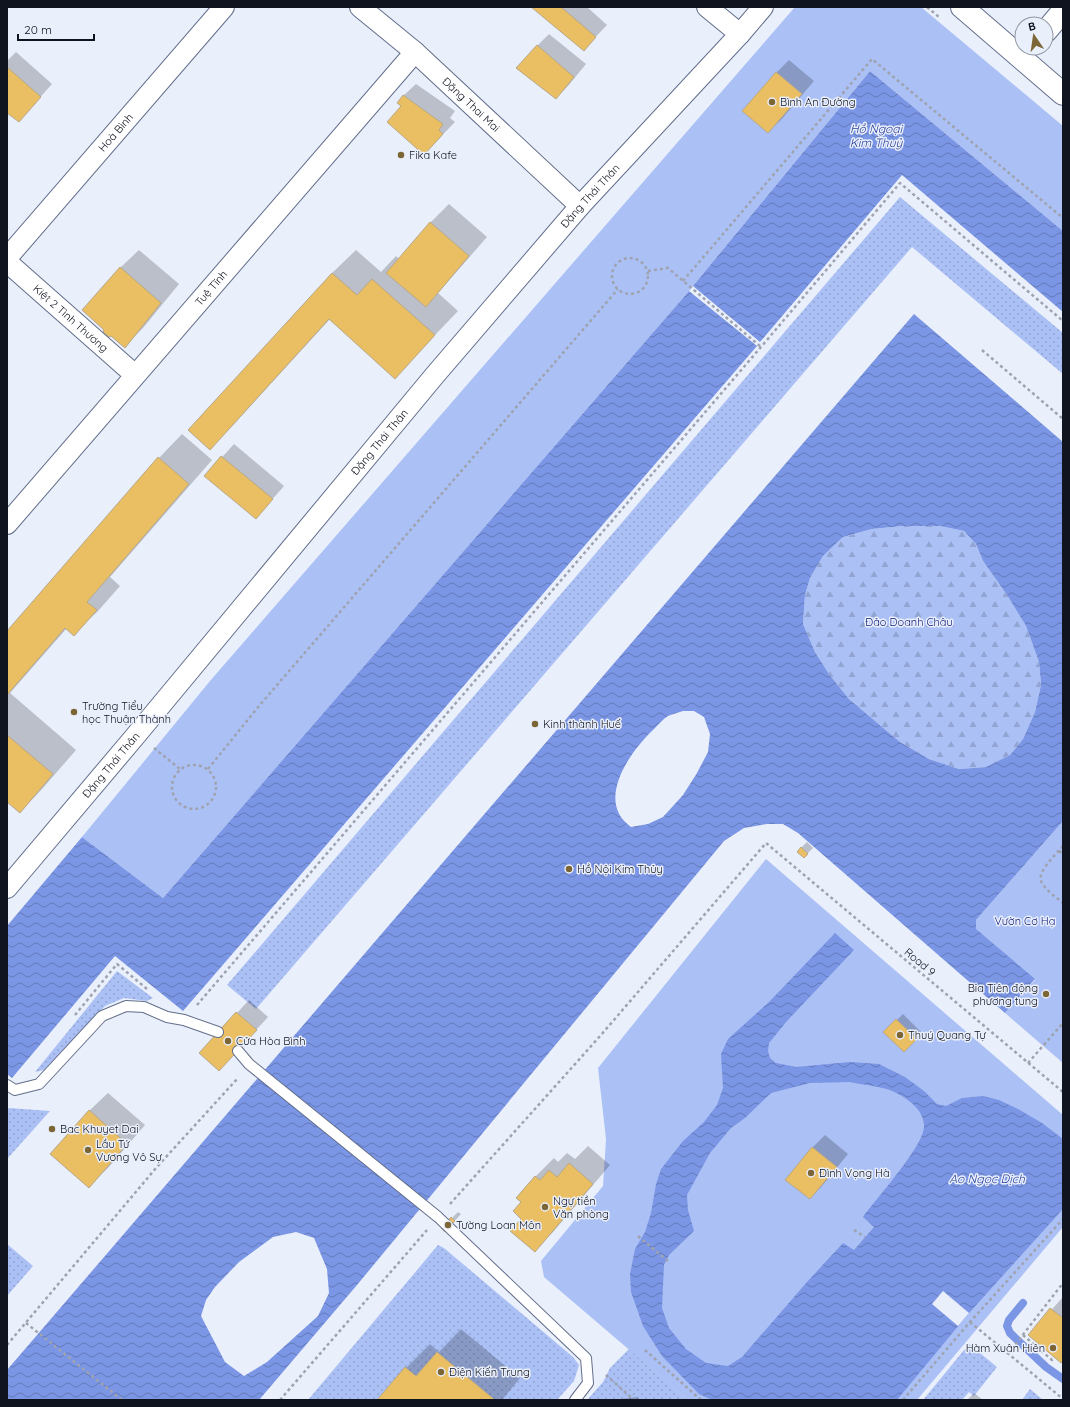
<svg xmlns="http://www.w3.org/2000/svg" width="1070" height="1407" font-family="Quicksand,sans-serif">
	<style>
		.grass { fill: url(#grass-dots) }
		.forest { fill: url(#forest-firs) }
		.park { fill: #abc0f5 }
		.water { fill: url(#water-waves); fill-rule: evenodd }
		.pier { fill: #eaeffc }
		.shadow { fill: #0003 }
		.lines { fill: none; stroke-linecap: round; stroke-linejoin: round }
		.stream { stroke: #7b96e5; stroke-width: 8 }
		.building { fill: #eabf63; stroke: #b8a889 }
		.lane-casing { stroke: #636e8a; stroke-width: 12 }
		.street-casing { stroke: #636e8a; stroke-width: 22 }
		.secondary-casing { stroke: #636e8a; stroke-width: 24 }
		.path { stroke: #9fa3b0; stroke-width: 2.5; stroke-dasharray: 3 3; stroke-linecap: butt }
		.lane { stroke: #fff; stroke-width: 10 }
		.street { stroke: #fff; stroke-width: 20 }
		.secondary { stroke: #fff; stroke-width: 22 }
		.poi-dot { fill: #7d6636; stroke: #eaeffc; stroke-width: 1.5 }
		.labels { text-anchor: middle; stroke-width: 3; stroke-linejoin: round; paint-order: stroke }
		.poi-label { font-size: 11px; fill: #10141f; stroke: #eaeffc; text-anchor: start }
		.street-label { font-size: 11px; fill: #10141f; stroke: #eaeffc }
		.park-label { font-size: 11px; fill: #15227c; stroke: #eaeffc }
		.water-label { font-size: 12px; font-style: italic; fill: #283e99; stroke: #eaeffc }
	</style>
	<defs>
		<pattern id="grass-dots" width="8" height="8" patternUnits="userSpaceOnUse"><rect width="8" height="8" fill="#abc0f5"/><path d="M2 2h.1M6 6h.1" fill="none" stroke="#92a4d2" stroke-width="1.8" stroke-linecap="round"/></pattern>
		<pattern id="forest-firs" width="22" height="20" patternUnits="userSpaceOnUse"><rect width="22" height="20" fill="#abc0f5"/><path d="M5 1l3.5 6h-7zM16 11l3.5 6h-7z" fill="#92a4d2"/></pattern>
		<pattern id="water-waves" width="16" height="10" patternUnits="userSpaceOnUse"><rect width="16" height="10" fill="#7b96e5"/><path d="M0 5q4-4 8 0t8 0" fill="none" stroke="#6379b9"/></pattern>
	</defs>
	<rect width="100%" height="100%" fill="#eaeffc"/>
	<g class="grass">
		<polygon points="900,197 1063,333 1063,374 912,247 256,1009 227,985"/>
		<polygon points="117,971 153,998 147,1001 124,998 105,1006 44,1070 35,1072"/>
		<polygon points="9,1108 50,1111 7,1159 7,1110"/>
		<polygon points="7,1244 33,1266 7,1296"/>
		<polygon points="438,1245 444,1248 573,1357 579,1365 574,1381 557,1400 308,1400"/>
		<polygon points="969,1344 997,1367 974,1396 969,1392 962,1400 948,1400 946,1399 945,1400 923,1400"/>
		<polygon points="629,1349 688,1400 587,1400 603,1382 610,1368"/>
		<polygon points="1030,1389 1043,1400 1022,1400"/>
	</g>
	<polygon class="forest" points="903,526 940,526 964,531 976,544 983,561 1007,595 1026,626 1039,662 1041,685 1035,712 1023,739 1010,755 987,767 959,769 929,759 900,742 849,699 829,674 815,652 803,624 805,595 810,578 823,556 843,537 872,529"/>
	<g class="park">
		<polygon points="795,7 921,7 1063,126 1063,231 870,71 689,291 163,898 82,837 210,681"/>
		<polygon points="1063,821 1063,1063 1005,1013 1035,980 975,929 976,920"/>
		<polygon points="766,859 1063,1115 1063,1227 917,1400 688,1400 544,1277 541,1261 603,1186 606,1139 598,1068"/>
	</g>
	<g class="water">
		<polygon points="870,71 1063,231 1063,312 902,175 760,342 693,286"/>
		<polygon points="689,291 757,346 183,1011 115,956 12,1078 7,1074 7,926 82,837 163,898"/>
		<path d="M914 314 1063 442V821L976 920V929L1035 979 1005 1013 798 833 783 824H767L744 828 724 841 357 1285 259 1400H7V1370ZM903 526H940L964 531 976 544 983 561 1007 595 1026 626 1039 662 1041 685 1035 712 1023 739 1010 755 986 767 959 769 929 759 900 742 849 699 829 674 815 652 803 624 805 595 810 578 823 556 843 537 872 529ZM683 711H694L704 717 710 734 708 752 697 773 683 795 663 817 648 824 631 827C594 801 631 750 655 728 659 724 663 719 668 716 672 714 678 713 683 711ZM296 1232 314 1238 327 1269 329 1293 318 1316 267 1362 244 1376 225 1362 201 1316 206 1300 215 1287 239 1262 273 1237Z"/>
		<path d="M835 933 854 950 787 1021 769 1043 768 1051 770 1058 776 1063 796 1067 850 1062 879 1064 905 1077 924 1091 937 1104 946 1106 962 1098 983 1096 999 1100 1018 1109 1042 1123 1063 1139V1209L969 1313 897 1400 710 1399 699 1394 662 1356 643 1326 631 1292 630 1274 635 1249 645 1232 651 1213 656 1184 661 1169 683 1141 704 1122 717 1105 723 1088 721 1054 728 1039 769 1002ZM850 1082C862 1085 881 1086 892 1091 906 1097 925 1110 924 1127 923 1147 876 1199 863 1217L874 1227 854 1250 843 1243 807 1282 742 1357 728 1366 706 1363 686 1349 669 1328 662 1308 664 1265 669 1255 694 1231 688 1210 687 1195 710 1153 731 1128 745 1118 771 1093 810 1083Z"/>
	</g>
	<polygon class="pier" points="943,1291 969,1313 958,1326 932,1304"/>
	<g class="shadow">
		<polygon points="533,7 587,7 607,25 584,49"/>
		<polygon points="549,34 586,64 568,86 556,98 537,46"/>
		<polygon points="16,52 52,84 19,121 7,111 7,61"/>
		<polygon points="789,60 814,81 781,120 768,132 744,111 777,72"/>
		<polygon points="416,84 455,111 450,118 455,122 424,154 402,106 403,96"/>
		<polygon points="449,204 487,237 438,293 458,311 395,377 330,319 233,425 209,449 189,430 332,273 356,250 381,272 396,256 399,259 430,223"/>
		<polygon points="139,250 179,284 143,328 125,346 111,335 120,268"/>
		<polygon points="182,434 212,460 110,577 120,586 98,611 74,634 67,628 10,693 76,750 43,788 20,812 7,801 7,632 159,458"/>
		<polygon points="234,444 284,486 256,518 205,476"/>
		<polygon points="807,842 813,848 804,857 798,851"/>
		<polygon points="249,1000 268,1017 231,1057 200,1053"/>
		<polygon points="903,1014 922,1033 904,1051 885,1032"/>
		<polygon points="108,1093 145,1125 108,1168 89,1186 89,1111"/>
		<polygon points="825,1135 848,1154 822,1186 810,1198 787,1180 813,1147"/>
		<polygon points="588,1146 610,1165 553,1232 535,1250 523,1218 522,1202 518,1198 536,1176 554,1158 558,1162 567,1153 575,1159"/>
		<polygon points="458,1212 461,1214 451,1225 442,1228"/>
		<polygon points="1063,1297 1063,1360 1029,1335"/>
		<polygon points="461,1329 520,1378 502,1400 379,1400 406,1368 430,1344 439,1352"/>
		<polygon points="974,1393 983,1400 967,1400"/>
		<polygon points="637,1397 640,1400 620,1400 621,1399"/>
	</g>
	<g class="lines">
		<polyline class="stream" points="1023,1303 1009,1320 1007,1326 1010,1333 1046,1367 1063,1379"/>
	</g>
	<g class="building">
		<polygon points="531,7 561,7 596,37 584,51"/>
		<polygon points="537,45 574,77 556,99 516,68"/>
		<polygon points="7,67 41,97 19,122 7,113"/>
		<polygon points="776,72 802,94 768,133 742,111"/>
		<polygon points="403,95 443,124 439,130 443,134 424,155 387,122 401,106 397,103"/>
		<polygon points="430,222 469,256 426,307 386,273"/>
		<polygon points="120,267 161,303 125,348 111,336 109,337 103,332 104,330 82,310"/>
		<polygon points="332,273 357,295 372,279 435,335 395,379 329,319 210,450 188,430"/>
		<polygon points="221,456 273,499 256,519 204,476"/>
		<polygon points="158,457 189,484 87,602 97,610 74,636 65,628 7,695 7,631"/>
		<polygon points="7,735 53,774 20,813 7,802"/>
		<polygon points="801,847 808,854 804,858 797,852"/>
		<polygon points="236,1012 257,1030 219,1071 199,1053"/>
		<polygon points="896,1019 917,1039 904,1052 883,1032"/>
		<polygon points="89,1110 127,1144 89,1188 50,1154"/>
		<polygon points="812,1147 837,1167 810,1199 785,1180"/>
		<polygon points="569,1163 593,1184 535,1252 510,1231 521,1219 513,1211 521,1202 516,1198 535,1176 540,1180 549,1170 557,1177"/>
		<polygon points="451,1217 455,1221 445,1232 441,1228"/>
		<polygon points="1050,1308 1063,1318 1063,1361 1061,1363 1028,1335"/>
		<polygon points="437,1352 495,1400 377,1400 405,1367 416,1376"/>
	</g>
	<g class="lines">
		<g class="lane-casing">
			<g id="lane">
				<polyline points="238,1051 249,1064 438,1217 586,1358 588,1383 575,1400"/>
				<polyline points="7,1085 15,1090 39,1084 102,1016 126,1006 144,1007 167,1017 184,1020 218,1032"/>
			</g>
		</g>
		<g class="street-casing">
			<g id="street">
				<path id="s1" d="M360 7 415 52 580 206"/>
				<polyline points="707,7 740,34"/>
				<path id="s2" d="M7 258 224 7"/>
				<path id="s3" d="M7 262 135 375"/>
				<path id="s4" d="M7 524 415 52"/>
				<path id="s5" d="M7 888 137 734 435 375 580 206 740 34 763 7"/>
			</g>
		</g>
		<g class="secondary-casing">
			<g id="secondary">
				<polyline points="962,7 1063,94"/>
				<polyline points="1046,31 1063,11"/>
			</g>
		</g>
		<g class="path">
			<polyline points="927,7 939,17"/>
			<circle cx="630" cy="276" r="18"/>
			<polyline points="648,271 668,268 761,347"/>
			<polyline points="683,281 872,59 1063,218"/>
			<polyline points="982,350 1063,419"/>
			<polyline points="154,748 180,769"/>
			<circle cx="194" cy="787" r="22"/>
			<polyline points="208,769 259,706 618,289"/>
			<path d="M1063 846C1057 853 1037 872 1041 881 1045 890 1056 897 1063 903"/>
			<polyline points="1059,851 1063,854"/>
			<polyline points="197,1005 761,347 900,183 1063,321"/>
			<polyline points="75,1015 117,964 147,989"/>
			<polyline points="1028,1063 1063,1023"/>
			<polyline points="450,1204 601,1035 766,843 1063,1092"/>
			<polyline points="854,1230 865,1237"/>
			<polyline points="638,1236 669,1262"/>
			<polyline points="970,1322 1063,1399"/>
			<polyline points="26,1323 122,1400"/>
			<polyline points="1023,1335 1052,1360 1054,1358"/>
			<polyline points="7,1345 156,1168 238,1078"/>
			<polyline points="645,1350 701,1400"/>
			<polyline points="1008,1354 1063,1283"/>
			<polyline points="606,1375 634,1400"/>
			<polyline points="280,1400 427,1230"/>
			<polyline points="903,1400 970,1322 1063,1219"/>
		</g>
		<use href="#lane" class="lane"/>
		<use href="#street" class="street"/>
		<use href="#secondary" class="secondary"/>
	</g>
	<g class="poi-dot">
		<circle cx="772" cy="102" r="4"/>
		<circle cx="401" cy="155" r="4"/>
		<circle cx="74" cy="712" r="4"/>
		<circle cx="535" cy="724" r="4"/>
		<circle cx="569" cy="869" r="4"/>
		<circle cx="1046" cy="994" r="4"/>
		<circle cx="900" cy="1035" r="4"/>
		<circle cx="228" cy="1041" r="4"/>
		<circle cx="52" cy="1129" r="4"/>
		<circle cx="88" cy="1150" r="4"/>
		<circle cx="811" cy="1173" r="4"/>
		<circle cx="545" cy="1207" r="4"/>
		<circle cx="448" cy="1225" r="4"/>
		<circle cx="1053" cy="1348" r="4"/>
		<circle cx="441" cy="1372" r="4"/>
	</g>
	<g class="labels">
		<g class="poi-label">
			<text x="780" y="106">Bình An Đường</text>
			<text x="409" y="159">Fika Kafe</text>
			<text x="82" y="710">Trường Tiểu<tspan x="82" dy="13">học Thuận Thành</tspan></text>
			<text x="543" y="728">Kinh thành Huế</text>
			<text x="577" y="873">Hồ Nội Kim Thủy</text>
			<text x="1038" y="992" text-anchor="end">Bia Tiên động<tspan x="1038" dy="13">phương tung</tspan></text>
			<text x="908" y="1039">Thuý Quang Tự</text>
			<text x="236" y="1045">Cửa Hòa Bình</text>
			<text x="60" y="1133">Bac Khuyet Dai</text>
			<text x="96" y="1148">Lầu Tứ<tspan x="96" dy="13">Vương Vô Sự</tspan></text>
			<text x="819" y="1177">Đình Vọng Hà</text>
			<text x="553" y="1205">Ngự tiền<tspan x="553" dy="13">Văn phòng</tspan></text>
			<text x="456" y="1229">Tường Loan Môn</text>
			<text x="1045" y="1352" text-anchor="end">Hàm Xuân Hiên</text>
			<text x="449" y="1376">Điện Kiến Trung</text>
		</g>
		<g class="street-label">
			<text dy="4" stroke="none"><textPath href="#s1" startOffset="148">Đặng Thai Mai</textPath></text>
			<text dy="4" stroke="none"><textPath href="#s2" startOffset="166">Hoà Bình</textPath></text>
			<text dy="4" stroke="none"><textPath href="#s5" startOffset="905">Đặng Thái Thân</textPath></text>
			<text dy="4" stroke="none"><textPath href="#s4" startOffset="312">Tuệ Tĩnh</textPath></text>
			<text dy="4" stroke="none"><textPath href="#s3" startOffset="85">Kiệt 2 Tình Thương</textPath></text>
			<text dy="4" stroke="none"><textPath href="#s5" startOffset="581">Đặng Thái Thân</textPath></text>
			<text dy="4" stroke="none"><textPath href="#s5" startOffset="161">Đặng Thái Thân</textPath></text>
			<text transform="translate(920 962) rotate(40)" y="4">Road 9</text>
		</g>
		<g class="park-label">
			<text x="909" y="626">Đảo Doanh Châu</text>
			<text x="1025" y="925">Vườn Cơ Hạ</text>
		</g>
		<g class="water-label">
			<text x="876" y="133">Hồ Ngoại<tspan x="876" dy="14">Kim Thuỷ</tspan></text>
			<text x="987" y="1183">Ao Ngọc Dịch</text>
		</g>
	</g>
	<rect width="1070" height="1407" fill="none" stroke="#10141f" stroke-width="16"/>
	<g transform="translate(1034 36) rotate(347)"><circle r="19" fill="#eaeffc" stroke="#9397a4"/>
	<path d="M0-3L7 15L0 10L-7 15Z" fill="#7d6636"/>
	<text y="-6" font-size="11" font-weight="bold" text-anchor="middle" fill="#10141f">B</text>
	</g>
	<path d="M18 34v6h76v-6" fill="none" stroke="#10141f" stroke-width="2"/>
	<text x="24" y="34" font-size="12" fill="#10141f" stroke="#eaeffc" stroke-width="3" paint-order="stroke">20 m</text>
</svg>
